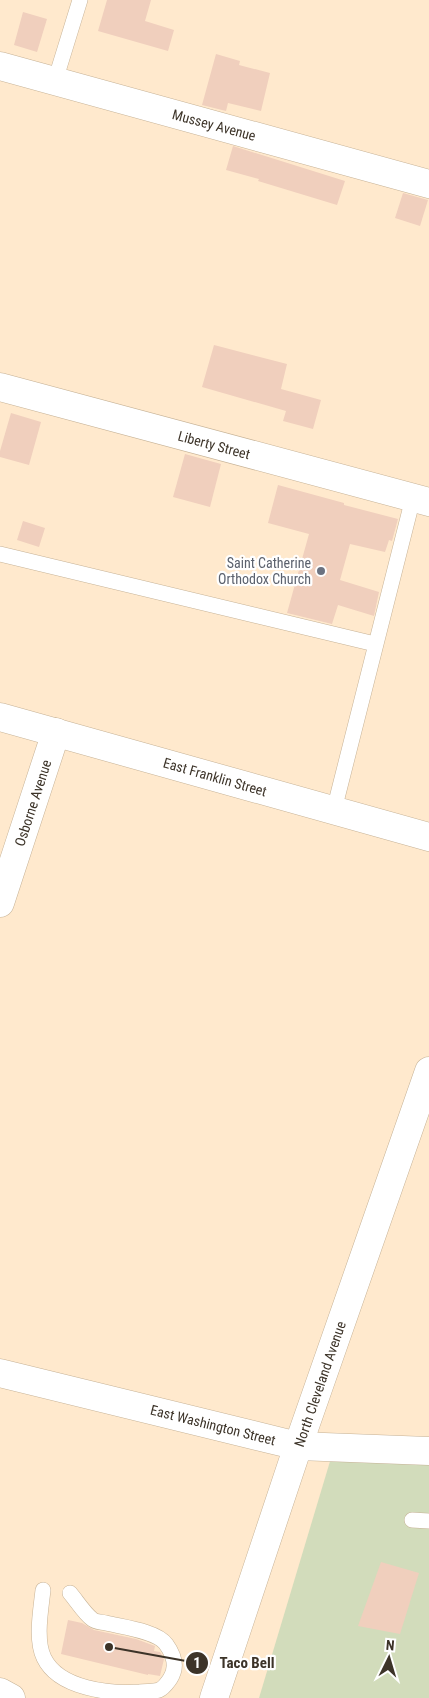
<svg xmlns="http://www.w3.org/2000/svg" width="429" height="1698" font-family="'Roboto Condensed',sans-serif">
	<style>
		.green { fill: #d2dcbb }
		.building { fill: #f0cfbd }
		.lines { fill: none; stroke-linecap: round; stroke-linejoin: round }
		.lane-casing { stroke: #c6b296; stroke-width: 16 }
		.street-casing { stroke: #c6b296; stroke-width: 29 }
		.secondary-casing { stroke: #c6b296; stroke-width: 29 }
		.primary-casing { stroke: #c6b296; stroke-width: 29 }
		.lane { stroke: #fff; stroke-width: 15 }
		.street { stroke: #fff; stroke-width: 28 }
		.secondary { stroke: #fff; stroke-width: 28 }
		.primary { stroke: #fff; stroke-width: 28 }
		.worship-dot { fill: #6b7280; stroke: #fff; stroke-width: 2 }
		.labels { text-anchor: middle; stroke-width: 4.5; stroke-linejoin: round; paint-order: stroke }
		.street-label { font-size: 14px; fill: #3c3328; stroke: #fff }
		.worship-label { font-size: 14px; fill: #5b616d; stroke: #fff; text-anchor: end }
		.leader { fill: none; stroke: #3c3328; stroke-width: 2 }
		.callout-dot { fill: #3c3328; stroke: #fff; stroke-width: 2 }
		.mark-label { font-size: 15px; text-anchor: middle; font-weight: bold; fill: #fff }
		.callout-label { font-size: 15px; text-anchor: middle; font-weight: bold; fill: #3c3328; stroke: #fff; stroke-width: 4.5; stroke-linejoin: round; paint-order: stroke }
	</style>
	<rect width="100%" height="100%" fill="#ffe9cd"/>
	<polygon class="green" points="331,1458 429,1461 429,1698 259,1698"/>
	<g class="building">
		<polygon points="107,0 151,0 145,21 174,30 168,51 98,31"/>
		<polygon points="23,12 47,19 37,52 14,45"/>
		<polygon points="216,54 240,61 239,65 270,73 261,111 228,103 226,111 202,105"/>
		<polygon points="233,146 345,181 337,205 258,181 259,179 226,170"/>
		<polygon points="403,193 428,200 420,226 395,218"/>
		<polygon points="214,345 287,364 281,389 321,400 313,429 283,421 286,411 202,387"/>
		<polygon points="11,413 41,422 29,465 0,457 0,451"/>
		<polygon points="185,454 221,464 210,507 173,497"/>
		<polygon points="278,485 344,503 344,505 398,519 392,541 389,540 385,552 350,544 340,580 379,592 374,616 338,605 332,624 287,613 309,534 268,523"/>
		<polygon points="23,521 45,528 39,547 17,540"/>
		<polygon points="381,1562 419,1573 400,1634 358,1626"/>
		<polygon points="68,1620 82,1623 94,1630 136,1639 155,1646 154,1651 160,1652 164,1659 160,1676 148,1674 148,1675 61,1654"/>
	</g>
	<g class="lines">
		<g class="lane-casing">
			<g id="lane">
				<polyline points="55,81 80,0"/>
				<polyline points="0,554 375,644"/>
				<polyline points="334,810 413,498"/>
				<polyline points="412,1520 429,1521"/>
				<path d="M43 1590C41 1609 35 1640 44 1658 59 1689 110 1694 140 1692 146 1691 154 1692 159 1690 164 1688 167 1683 170 1679 178 1667 174 1655 166 1644 157 1631 122 1627 106 1623 102 1622 95 1622 92 1619 85 1614 76 1600 70 1593"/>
			</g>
		</g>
		<g class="street-casing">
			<g id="street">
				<polyline points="0,66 429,184"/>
				<polyline points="0,387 429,502"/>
				<polyline points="0,717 429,837"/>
				<polyline points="0,903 56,732"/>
				<polyline points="0,1373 298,1446 429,1451"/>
			</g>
		</g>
		<g class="secondary-casing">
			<polyline id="secondary" points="214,1698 298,1446 429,1071"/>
		</g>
		<g class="primary-casing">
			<polyline id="primary" points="0,1692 11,1698"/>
		</g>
		<use href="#lane" class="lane"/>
		<use href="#street" class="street"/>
		<use href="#secondary" class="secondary"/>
		<use href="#primary" class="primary"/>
	</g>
	<circle class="worship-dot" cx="321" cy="571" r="5"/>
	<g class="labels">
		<g class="street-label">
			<text transform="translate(214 125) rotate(15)" y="5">Mussey Avenue</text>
			<text transform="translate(214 445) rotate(15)" y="5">Liberty Street</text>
			<text transform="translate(215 777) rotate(16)" y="5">East Franklin Street</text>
			<text transform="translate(33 803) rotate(-72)" y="5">Osborne Avenue</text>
			<text transform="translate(320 1384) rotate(-71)" y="5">North Cleveland Avenue</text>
			<text transform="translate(213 1425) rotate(14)" y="5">East Washington Street</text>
		</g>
		<g class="worship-label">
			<text x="311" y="568">Saint Catherine<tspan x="311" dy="16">Orthodox Church</tspan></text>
		</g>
	</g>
	<path class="leader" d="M109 1647L197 1663"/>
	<g class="callout-dot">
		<circle cx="109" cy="1647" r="5"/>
		<circle cx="197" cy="1663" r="12"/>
	</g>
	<g class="mark-label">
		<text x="197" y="1668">1</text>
	</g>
	<g class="callout-label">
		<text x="247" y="1668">Taco Bell</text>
	</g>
	<g transform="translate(389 1658) rotate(5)" stroke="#ffffff" stroke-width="4" paint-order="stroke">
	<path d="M0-4L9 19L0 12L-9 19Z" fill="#3c3328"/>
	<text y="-8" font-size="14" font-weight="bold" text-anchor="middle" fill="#3c3328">N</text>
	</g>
</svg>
